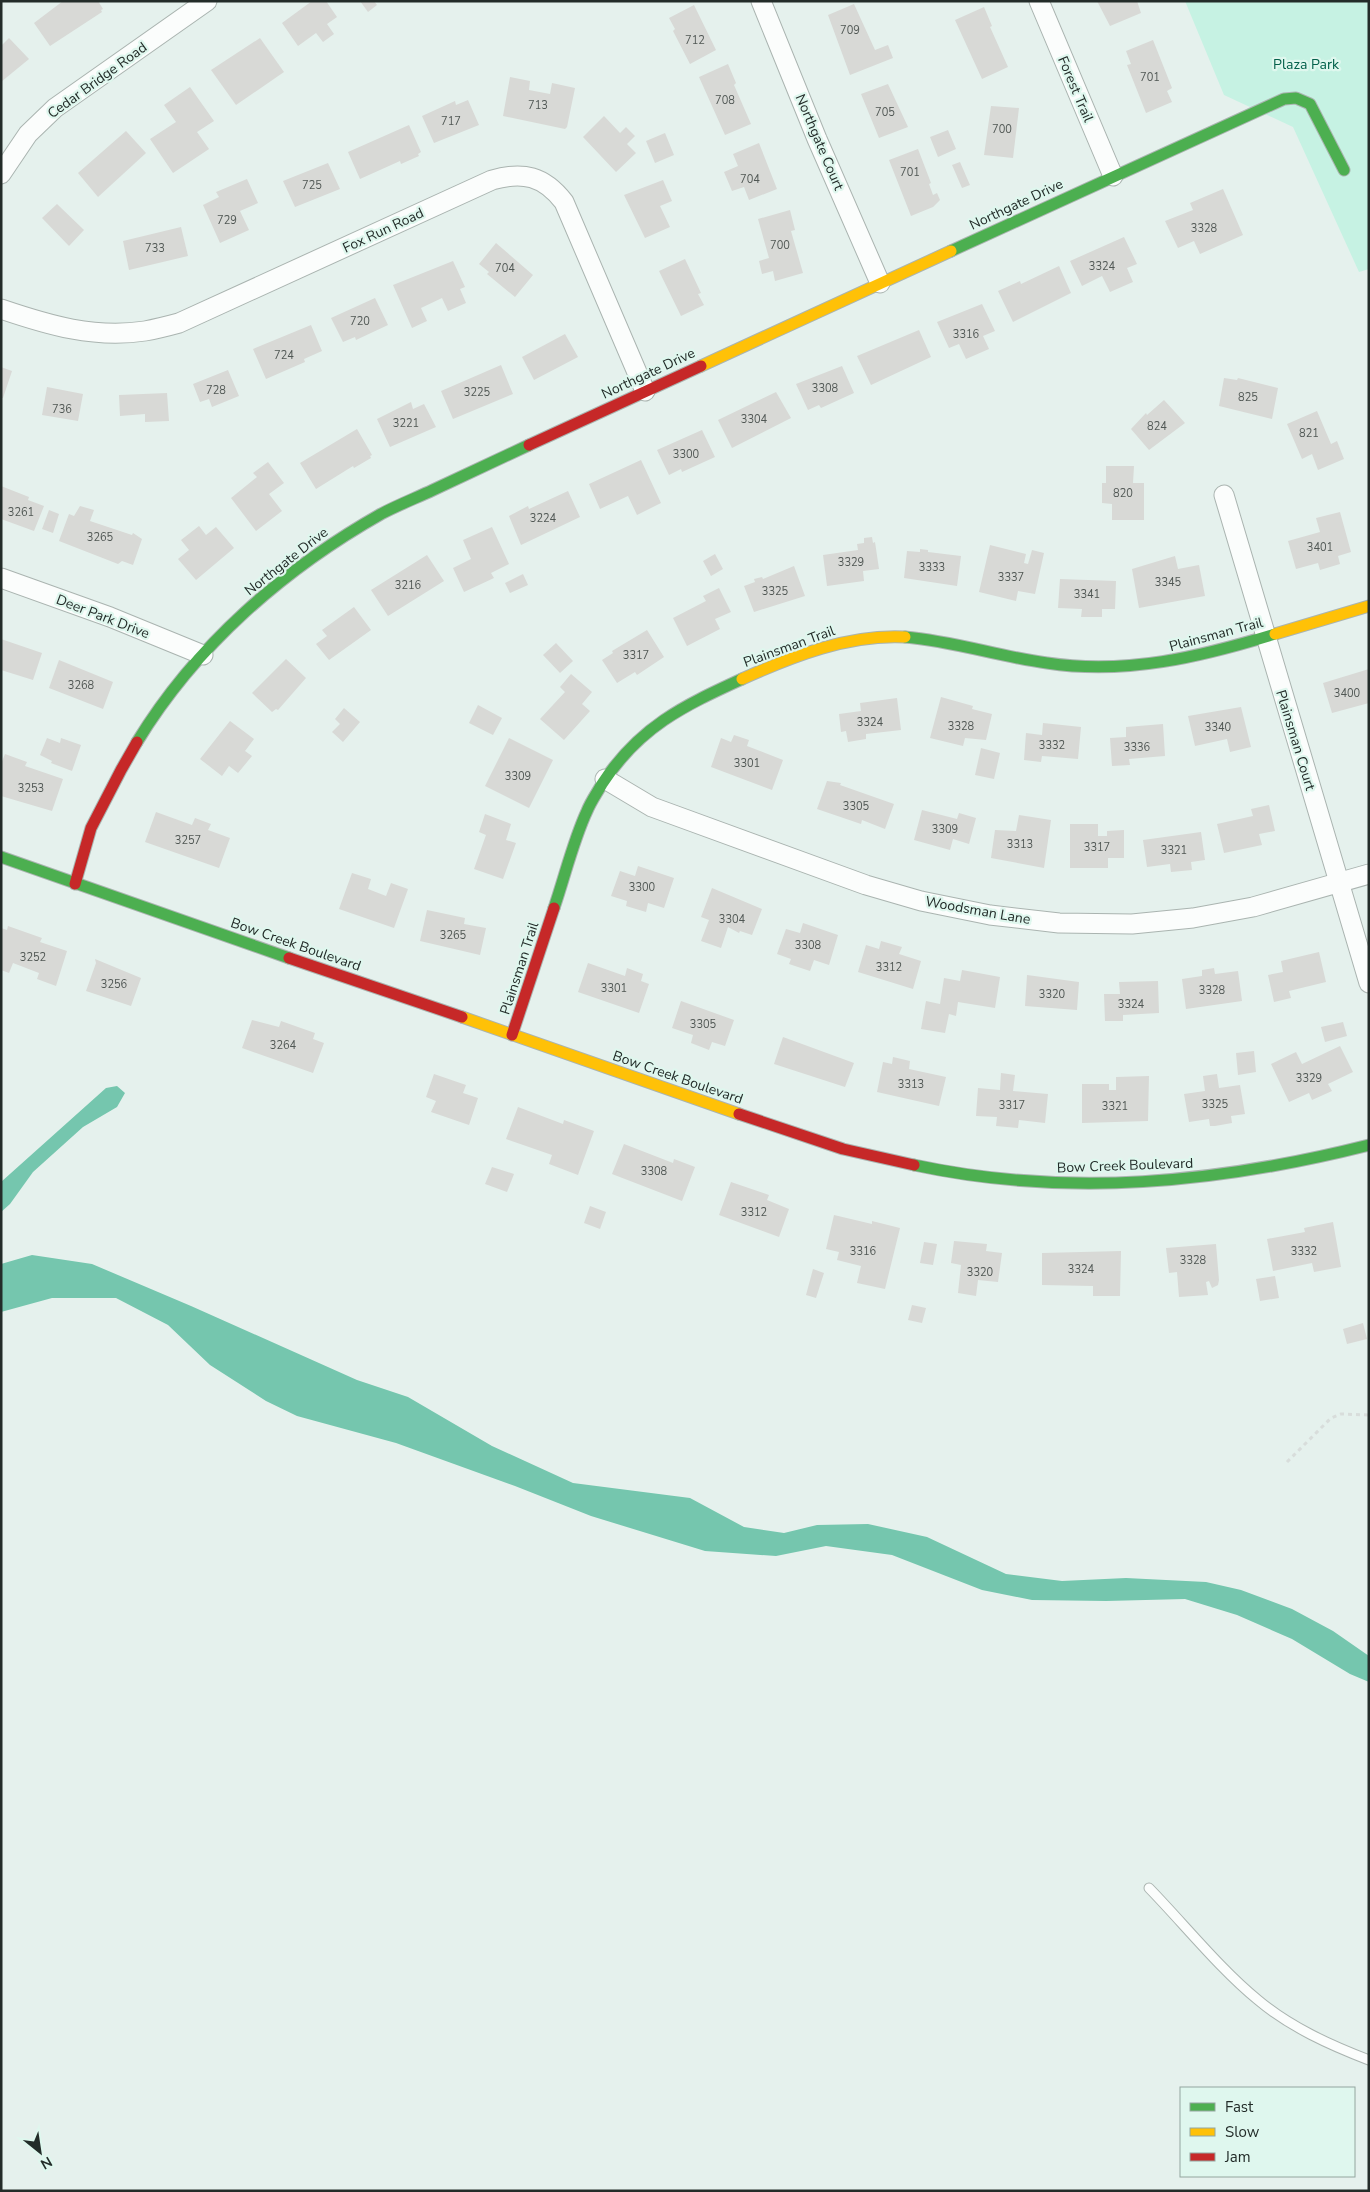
<svg xmlns="http://www.w3.org/2000/svg" width="1370" height="2192" font-family="'Nunito Sans',sans-serif">
	<style>
		.green { fill: #c6f2e3 }
		.water { fill: #75c6ae }
		.building { fill: #d8d9d6 }
		.lines { fill: none; stroke-linecap: round; stroke-linejoin: round }
		.lane-casing { stroke: #aab4b0; stroke-width: 11 }
		.street-casing { stroke: #aab4b0; stroke-width: 21 }
		.fast-casing { stroke: #aab4b0; stroke-width: 13 }
		.slow-casing { stroke: #aab4b0; stroke-width: 13 }
		.jam-casing { stroke: #aab4b0; stroke-width: 13 }
		.path { stroke: #d8dddb; stroke-width: 3; stroke-dasharray: 4 4; stroke-linecap: butt }
		.lane { stroke: #fbfdfc; stroke-width: 9 }
		.street { stroke: #fbfdfc; stroke-width: 19 }
		.fast { stroke: #4caf50; stroke-width: 11 }
		.slow { stroke: #ffc107; stroke-width: 11 }
		.jam { stroke: #c62828; stroke-width: 11 }
		.labels { text-anchor: middle; stroke-width: 4.5; stroke-linejoin: round; paint-order: stroke }
		.number-label { font-size: 11px; fill: #505754 }
		.park-label { font-size: 14px; fill: #04614b; stroke: #dff7ee }
		.street-label { font-size: 14px; fill: #232c29; stroke: #dff7ee }
	</style>
	<rect width="100%" height="100%" fill="#e5f1ed"/>
	<polygon class="green" points="1185,1 1369,1 1369,269 1359,272 1293,127 1224,95"/>
	<g class="water">
		<polygon points="117,1086 125,1093 117,1107 83,1127 33,1172 10,1204 1,1212 1,1182 106,1088"/>
		<polygon points="32,1255 92,1264 191,1306 357,1380 408,1397 492,1446 573,1483 690,1498 744,1527 784,1533 817,1525 868,1524 927,1537 1006,1574 1062,1581 1126,1578 1206,1582 1241,1590 1292,1609 1333,1631 1369,1656 1369,1682 1350,1674 1292,1639 1237,1615 1185,1599 1106,1601 1032,1600 982,1590 892,1555 826,1546 776,1556 705,1551 591,1516 515,1486 396,1443 297,1416 266,1401 210,1365 168,1325 116,1298 52,1298 1,1312 1,1264"/>
	</g>
	<g class="building">
		<polygon points="63,1 98,1 103,9 101,10 102,12 50,46 34,23"/>
		<polygon points="312,1 326,1 337,17 327,24 334,34 323,42 316,33 298,46 282,23"/>
		<polygon points="360,1 374,1 377,5 368,12"/>
		<polygon points="1097,1 1137,1 1141,13 1110,26"/>
		<polygon points="854,4 875,50 888,45 893,58 850,75 828,15"/>
		<polygon points="694,5 716,50 690,64 673,31 675,29 669,18"/>
		<polygon points="984,7 992,26 990,27 1008,67 982,79 955,20"/>
		<polygon points="9,38 29,59 1,82 1,46"/>
		<polygon points="260,38 284,72 236,105 211,70"/>
		<polygon points="1153,40 1172,88 1167,91 1172,102 1146,113 1127,65 1131,64 1126,51"/>
		<polygon points="728,64 736,83 734,85 751,124 725,135 699,77"/>
		<polygon points="510,77 530,81 529,90 550,94 552,83 575,88 567,127 565,129 503,116"/>
		<polygon points="888,84 908,127 879,138 861,94"/>
		<polygon points="190,87 214,121 197,132 209,149 173,173 150,139 176,122 164,105"/>
		<polygon points="468,100 479,125 434,143 422,116 455,101 456,105"/>
		<polygon points="991,106 1019,108 1013,158 984,155"/>
		<polygon points="604,116 620,133 626,127 635,136 627,144 636,153 616,172 583,137"/>
		<polygon points="409,125 421,152 418,154 419,156 401,164 400,161 360,179 348,152"/>
		<polygon points="948,130 956,149 938,157 930,137"/>
		<polygon points="126,131 146,153 98,197 78,173"/>
		<polygon points="665,133 674,155 655,163 646,141"/>
		<polygon points="759,143 777,189 749,200 744,187 732,191 724,172 738,166 733,154"/>
		<polygon points="918,149 931,183 929,184 933,195 937,193 940,200 933,207 911,216 889,160"/>
		<polygon points="960,162 970,185 962,188 952,165"/>
		<polygon points="328,163 340,189 295,207 283,181"/>
		<polygon points="247,179 258,203 240,211 249,230 220,243 203,205 219,197 216,192"/>
		<polygon points="663,180 672,201 660,206 670,227 645,238 624,195"/>
		<polygon points="1223,189 1243,235 1200,254 1194,241 1178,248 1165,221 1193,210 1190,203"/>
		<polygon points="57,204 84,230 69,246 42,218"/>
		<polygon points="790,210 795,230 791,231 803,273 775,281 773,271 762,274 759,261 769,258 758,219"/>
		<polygon points="181,227 188,256 129,270 123,241"/>
		<polygon points="1124,237 1137,264 1127,268 1133,282 1110,292 1102,276 1082,286 1070,261"/>
		<polygon points="496,243 533,275 515,297 487,274 489,272 479,264"/>
		<polygon points="685,259 701,293 698,294 704,305 681,316 659,271"/>
		<polygon points="453,261 465,287 460,289 466,303 448,311 442,298 421,308 427,321 412,328 393,285"/>
		<polygon points="1059,266 1071,293 1013,322 998,291 1020,281 1021,284"/>
		<polygon points="375,298 388,325 356,340 355,337 343,342 331,318"/>
		<polygon points="982,304 995,331 983,336 989,349 966,359 959,344 949,348 937,322"/>
		<polygon points="311,325 322,351 304,359 305,362 266,379 253,349"/>
		<polygon points="919,330 931,357 871,385 857,356"/>
		<polygon points="565,334 578,357 534,380 522,357"/>
		<polygon points="501,365 513,394 453,419 441,391"/>
		<polygon points="842,366 854,393 821,408 819,405 808,410 796,384"/>
		<polygon points="1,367 12,371 3,398 1,398"/>
		<polygon points="228,370 239,396 212,407 209,399 200,402 193,384"/>
		<polygon points="1224,378 1237,380 1238,378 1278,388 1272,419 1219,406"/>
		<polygon points="47,387 83,394 78,421 42,415"/>
		<polygon points="776,392 791,418 732,448 718,420"/>
		<polygon points="167,393 169,421 145,422 145,414 120,416 119,395"/>
		<polygon points="1164,400 1185,423 1149,450 1131,429 1146,413 1147,415"/>
		<polygon points="411,402 413,409 424,404 436,427 390,447 377,419"/>
		<polygon points="1317,411 1331,444 1337,441 1344,459 1318,470 1312,454 1302,459 1287,424"/>
		<polygon points="357,429 372,455 370,456 371,458 354,468 353,466 316,489 300,463"/>
		<polygon points="702,430 715,457 682,472 681,469 669,475 657,450"/>
		<polygon points="641,460 661,503 637,515 628,496 600,509 589,484"/>
		<polygon points="268,462 284,483 269,494 282,511 256,531 231,498 257,477 253,473"/>
		<polygon points="1106,466 1134,466 1133,483 1144,483 1144,520 1112,520 1112,504 1102,503 1102,483 1106,483"/>
		<polygon points="1,486 29,497 28,500 44,506 34,531 1,519"/>
		<polygon points="568,491 580,517 521,545 509,516 528,506 529,509"/>
		<polygon points="80,506 94,510 90,521 132,535 133,533 142,539 133,565 122,561 118,564 59,541 69,514 74,516"/>
		<polygon points="49,510 59,514 53,533 42,529"/>
		<polygon points="1340,512 1351,552 1338,556 1340,564 1320,570 1318,563 1296,569 1288,541 1320,532 1316,518"/>
		<polygon points="199,526 206,535 216,527 234,548 196,580 178,559 189,550 181,540"/>
		<polygon points="492,527 509,564 491,573 494,578 464,592 453,568 471,559 463,540"/>
		<polygon points="872,537 873,543 875,542 879,569 863,571 864,581 827,586 823,555 858,550 857,544 864,543 864,538"/>
		<polygon points="990,545 1026,554 1024,563 1028,564 1032,550 1044,553 1035,594 1018,591 1016,601 979,592"/>
		<polygon points="920,549 928,550 928,552 961,556 957,586 904,578 907,551 920,552"/>
		<polygon points="715,554 723,569 711,576 703,561"/>
		<polygon points="427,555 444,581 388,616 371,590"/>
		<polygon points="1175,556 1178,569 1199,565 1205,596 1139,608 1132,569"/>
		<polygon points="794,566 805,596 754,612 744,586 755,582 754,579 762,577 763,579"/>
		<polygon points="523,574 528,585 510,593 505,583"/>
		<polygon points="1060,579 1116,581 1115,609 1102,609 1102,617 1081,617 1082,609 1058,608"/>
		<polygon points="719,588 731,612 715,619 720,629 687,646 673,618 706,601 703,596"/>
		<polygon points="354,607 371,630 329,660 316,644 327,636 322,630"/>
		<polygon points="647,630 664,657 637,675 635,672 617,683 602,660 613,653 612,651"/>
		<polygon points="1,639 42,653 33,680 1,670"/>
		<polygon points="556,643 573,661 560,673 543,655"/>
		<polygon points="286,659 306,678 278,710 276,709 272,712 252,693"/>
		<polygon points="59,660 113,682 103,709 49,688"/>
		<polygon points="1369,669 1369,703 1332,713 1323,683"/>
		<polygon points="571,674 592,692 582,704 590,711 564,740 540,719 565,692 560,687"/>
		<polygon points="941,697 973,706 972,709 992,714 986,740 965,738 963,746 930,738"/>
		<polygon points="897,698 901,730 866,734 866,739 848,742 846,731 841,732 839,714 861,711 860,703"/>
		<polygon points="478,705 502,718 493,735 469,723"/>
		<polygon points="1241,707 1251,747 1230,752 1227,739 1195,746 1188,716"/>
		<polygon points="344,708 360,722 343,742 332,732 340,724 335,719"/>
		<polygon points="230,721 254,739 245,751 252,756 238,773 229,766 222,776 200,759"/>
		<polygon points="1043,723 1081,727 1078,759 1042,756 1041,762 1024,760 1026,733 1042,735"/>
		<polygon points="1163,724 1165,756 1129,759 1130,765 1112,766 1110,738 1126,737 1126,727"/>
		<polygon points="734,735 749,740 747,746 783,760 772,790 711,767 721,738 731,742"/>
		<polygon points="47,738 60,743 61,738 81,745 72,771 51,763 52,761 40,755"/>
		<polygon points="509,738 553,760 529,808 485,786"/>
		<polygon points="981,748 1000,753 994,779 975,775"/>
		<polygon points="5,754 27,762 25,766 63,779 52,811 1,796 1,764"/>
		<polygon points="827,781 841,783 840,785 894,804 885,829 862,820 861,824 817,809"/>
		<polygon points="1269,805 1275,831 1259,834 1262,845 1224,853 1217,824 1253,816 1251,809"/>
		<polygon points="922,810 957,819 959,813 976,818 969,844 953,839 950,850 914,840"/>
		<polygon points="156,812 192,825 195,818 211,824 208,830 230,838 219,868 145,842"/>
		<polygon points="485,814 511,824 506,840 516,843 503,879 474,869 486,835 479,832"/>
		<polygon points="1019,815 1051,820 1044,868 991,858 995,830 1016,831"/>
		<polygon points="1070,824 1098,824 1098,836 1107,836 1107,831 1124,830 1124,858 1108,858 1108,868 1070,868"/>
		<polygon points="1201,832 1205,860 1191,862 1192,870 1171,872 1170,864 1147,867 1143,840"/>
		<polygon points="638,866 674,878 664,908 648,903 646,912 626,906 627,901 611,896 620,871 635,876"/>
		<polygon points="352,873 371,879 368,889 386,896 391,883 408,889 394,928 339,909"/>
		<polygon points="712,888 762,909 752,935 740,931 739,933 728,927 721,948 701,941 709,920 701,917"/>
		<polygon points="427,910 465,918 464,924 486,928 480,955 420,941"/>
		<polygon points="803,923 838,935 829,965 814,960 810,971 789,964 791,959 777,954 786,929 800,933"/>
		<polygon points="8,926 42,938 40,942 67,951 56,986 37,979 39,973 13,963 9,973 1,970 1,928 7,930"/>
		<polygon points="881,941 902,947 899,954 921,961 913,989 858,972 866,945 879,949"/>
		<polygon points="1319,952 1326,982 1289,991 1291,998 1274,1002 1268,975 1283,972 1281,961"/>
		<polygon points="95,959 141,978 131,1006 86,991 96,963"/>
		<polygon points="588,963 625,976 627,968 643,974 641,981 649,984 639,1013 578,992"/>
		<polygon points="1214,968 1215,974 1238,971 1242,1001 1186,1009 1182,979 1202,976 1202,970"/>
		<polygon points="962,970 1000,977 995,1008 958,1002 956,1016 949,1014 945,1033 921,1029 926,1001 940,1004 944,978 960,981"/>
		<polygon points="1027,975 1079,982 1077,1010 1025,1006"/>
		<polygon points="1158,981 1159,1013 1123,1015 1123,1021 1105,1021 1104,994 1120,994 1119,982"/>
		<polygon points="681,1001 734,1020 725,1046 712,1042 709,1050 691,1043 693,1035 672,1028"/>
		<polygon points="252,1020 279,1027 281,1021 315,1033 313,1039 324,1043 313,1073 242,1048"/>
		<polygon points="1343,1022 1347,1036 1325,1042 1321,1027"/>
		<polygon points="783,1037 854,1063 845,1087 774,1064"/>
		<polygon points="1340,1046 1353,1072 1328,1084 1332,1091 1312,1100 1309,1093 1289,1102 1271,1064 1296,1052 1302,1064"/>
		<polygon points="1254,1051 1256,1072 1238,1075 1236,1053"/>
		<polygon points="893,1057 910,1061 909,1069 946,1077 939,1106 877,1092 883,1062 892,1064"/>
		<polygon points="1001,1073 1015,1075 1013,1091 1048,1094 1045,1123 1019,1120 1018,1128 996,1126 997,1117 976,1116 978,1088 1000,1090"/>
		<polygon points="434,1074 466,1085 463,1093 478,1098 469,1125 431,1112 436,1101 426,1097"/>
		<polygon points="1217,1074 1219,1088 1240,1085 1245,1114 1231,1116 1232,1123 1215,1126 1210,1126 1209,1119 1189,1122 1184,1094 1205,1091 1203,1076"/>
		<polygon points="1149,1076 1148,1121 1082,1123 1082,1084 1109,1084 1109,1090 1116,1090 1116,1077"/>
		<polygon points="518,1107 563,1124 564,1120 594,1131 578,1175 549,1164 552,1155 506,1139"/>
		<polygon points="624,1144 673,1163 674,1159 695,1167 682,1201 612,1174"/>
		<polygon points="492,1167 514,1174 507,1192 485,1184"/>
		<polygon points="731,1182 769,1195 767,1200 789,1209 779,1237 719,1215"/>
		<polygon points="590,1206 606,1212 600,1229 584,1223"/>
		<polygon points="834,1215 872,1224 872,1221 900,1228 885,1289 857,1283 861,1266 837,1260 839,1252 826,1249"/>
		<polygon points="1333,1222 1341,1267 1314,1272 1312,1263 1273,1271 1267,1239 1305,1232 1304,1228"/>
		<polygon points="954,1241 987,1244 986,1251 1002,1253 998,1282 978,1280 976,1296 958,1293 961,1265 951,1263"/>
		<polygon points="924,1242 937,1244 933,1265 920,1263"/>
		<polygon points="1216,1244 1219,1280 1218,1285 1212,1288 1209,1281 1206,1282 1208,1295 1179,1297 1177,1272 1169,1273 1166,1248"/>
		<polygon points="1121,1251 1120,1296 1093,1296 1093,1286 1042,1285 1042,1253"/>
		<polygon points="813,1269 824,1273 816,1298 806,1295"/>
		<polygon points="1275,1276 1279,1298 1260,1301 1256,1279"/>
		<polygon points="912,1305 926,1308 922,1323 908,1320"/>
		<polygon points="1363,1323 1367,1339 1347,1344 1343,1329"/>
	</g>
	<g class="lines">
		<g class="lane-casing">
			<path id="lane" d="M1149 1888C1184 1924 1220 1969 1258 2000 1290 2027 1330 2045 1369 2060"/>
		</g>
		<g class="street-casing">
			<g id="street">
				<polyline points="761,1 817,139 880,283"/>
				<polyline points="1039,1 1113,176"/>
				<polyline points="1,174 28,134 55,108 207,1"/>
				<path d="M1 309C48 325 95 339 145 331 156 329 168 326 179 323L492 180C523 171 544 176 564 202L645 391"/>
				<polyline points="1224,495 1369,983"/>
				<polyline points="1,578 110,617 203,655"/>
				<polyline points="605,779 652,807 866,885 921,901 990,915 1059,923 1132,924 1193,918 1253,907 1369,874"/>
			</g>
		</g>
		<g class="fast-casing">
			<g id="fast">
				<polyline points="951,251 1284,99 1296,98 1310,104 1344,170"/>
				<path d="M905 637C954 641 1000 657 1047 663 1126 675 1200 657 1275 634"/>
				<path d="M137 742C196 645 284 569 381 514 398 505 416 498 433 490 465 475 497 460 529 445"/>
				<polyline points="1,857 289,958"/>
				<path d="M554 908C565 876 573 841 587 811 591 801 597 793 602 784 639 727 683 706 742 679"/>
				<path d="M914 1165C1068 1198 1218 1183 1369 1145"/>
			</g>
		</g>
		<g class="slow-casing">
			<g id="slow">
				<polyline points="701,366 951,251"/>
				<polyline points="1275,634 1369,606"/>
				<path d="M742 679C793 656 849 634 905 637"/>
				<polyline points="462,1017 739,1114"/>
			</g>
		</g>
		<g class="jam-casing">
			<g id="jam">
				<polyline points="529,445 701,366"/>
				<polyline points="75,884 91,828 121,770 137,742"/>
				<polyline points="289,958 462,1017"/>
				<polyline points="512,1035 554,908"/>
				<polyline points="739,1114 843,1149 914,1165"/>
			</g>
		</g>
		<polyline class="path" points="1287,1462 1331,1418 1341,1414 1369,1415"/>
		<use href="#lane" class="lane"/>
		<use href="#street" class="street"/>
		<use href="#fast" class="fast"/>
		<use href="#slow" class="slow"/>
		<use href="#jam" class="jam"/>
	</g>
	<g class="labels">
		<g class="number-label">
			<text x="850" y="34">709</text>
			<text x="695" y="44">712</text>
			<text x="1150" y="81">701</text>
			<text x="725" y="104">708</text>
			<text x="538" y="109">713</text>
			<text x="885" y="116">705</text>
			<text x="451" y="125">717</text>
			<text x="1002" y="133">700</text>
			<text x="910" y="176">701</text>
			<text x="750" y="183">704</text>
			<text x="312" y="189">725</text>
			<text x="227" y="224">729</text>
			<text x="1204" y="232">3328</text>
			<text x="780" y="249">700</text>
			<text x="155" y="252">733</text>
			<text x="1102" y="270">3324</text>
			<text x="505" y="272">704</text>
			<text x="360" y="325">720</text>
			<text x="966" y="338">3316</text>
			<text x="284" y="359">724</text>
			<text x="825" y="392">3308</text>
			<text x="216" y="394">728</text>
			<text x="477" y="396">3225</text>
			<text x="1248" y="401">825</text>
			<text x="62" y="413">736</text>
			<text x="754" y="423">3304</text>
			<text x="406" y="427">3221</text>
			<text x="1157" y="430">824</text>
			<text x="1309" y="437">821</text>
			<text x="686" y="458">3300</text>
			<text x="1123" y="497">820</text>
			<text x="21" y="516">3261</text>
			<text x="543" y="522">3224</text>
			<text x="100" y="541">3265</text>
			<text x="1320" y="551">3401</text>
			<text x="851" y="566">3329</text>
			<text x="932" y="571">3333</text>
			<text x="1011" y="581">3337</text>
			<text x="1168" y="586">3345</text>
			<text x="408" y="589">3216</text>
			<text x="775" y="595">3325</text>
			<text x="1087" y="598">3341</text>
			<text x="636" y="659">3317</text>
			<text x="81" y="689">3268</text>
			<text x="1347" y="697">3400</text>
			<text x="870" y="726">3324</text>
			<text x="961" y="730">3328</text>
			<text x="1218" y="731">3340</text>
			<text x="1052" y="749">3332</text>
			<text x="1137" y="751">3336</text>
			<text x="747" y="767">3301</text>
			<text x="518" y="780">3309</text>
			<text x="31" y="792">3253</text>
			<text x="856" y="810">3305</text>
			<text x="945" y="833">3309</text>
			<text x="188" y="844">3257</text>
			<text x="1020" y="848">3313</text>
			<text x="1097" y="851">3317</text>
			<text x="1174" y="854">3321</text>
			<text x="642" y="891">3300</text>
			<text x="732" y="923">3304</text>
			<text x="453" y="939">3265</text>
			<text x="808" y="949">3308</text>
			<text x="33" y="961">3252</text>
			<text x="889" y="971">3312</text>
			<text x="114" y="988">3256</text>
			<text x="614" y="992">3301</text>
			<text x="1212" y="994">3328</text>
			<text x="1052" y="998">3320</text>
			<text x="1131" y="1008">3324</text>
			<text x="703" y="1028">3305</text>
			<text x="283" y="1049">3264</text>
			<text x="1309" y="1082">3329</text>
			<text x="911" y="1088">3313</text>
			<text x="1215" y="1108">3325</text>
			<text x="1012" y="1109">3317</text>
			<text x="1115" y="1110">3321</text>
			<text x="654" y="1175">3308</text>
			<text x="754" y="1216">3312</text>
			<text x="863" y="1255">3316</text>
			<text x="1304" y="1255">3332</text>
			<text x="1193" y="1264">3328</text>
			<text x="1081" y="1273">3324</text>
			<text x="980" y="1276">3320</text>
		</g>
		<g class="park-label">
			<text x="1306" y="69">Plaza Park</text>
		</g>
		<g class="street-label">
			<text transform="translate(97 80) rotate(-36)" y="5">Cedar Bridge Road</text>
			<text transform="translate(1076 89) rotate(67)" y="5">Forest Trail</text>
			<text transform="translate(820 142) rotate(67)" y="5">Northgate Court</text>
			<text transform="translate(1016 204) rotate(-25)" y="5">Northgate Drive</text>
			<text transform="translate(383 230) rotate(-25)" y="5">Fox Run Road</text>
			<text transform="translate(648 373) rotate(-25)" y="5">Northgate Drive</text>
			<text transform="translate(286 561) rotate(-38)" y="5">Northgate Drive</text>
			<text transform="translate(103 616) rotate(21)" y="5">Deer Park Drive</text>
			<text transform="translate(1216 634) rotate(-15)" y="5">Plainsman Trail</text>
			<text transform="translate(789 646) rotate(-20)" y="5">Plainsman Trail</text>
			<text transform="translate(1296 740) rotate(73)" y="5">Plainsman Court</text>
			<text transform="translate(978 910) rotate(10)" y="5">Woodsman Lane</text>
			<text transform="translate(296 944) rotate(19)" y="5">Bow Creek Boulevard</text>
			<text transform="translate(519 968) rotate(-72)" y="5">Plainsman Trail</text>
			<text transform="translate(678 1077) rotate(19)" y="5">Bow Creek Boulevard</text>
			<text transform="translate(1125 1165) rotate(-2)" y="5">Bow Creek Boulevard</text>
		</g>
	</g>
	<rect width="1370" height="2192" fill="none" stroke="#232c29" stroke-width="5"/>
	<rect x="1180" y="2087" width="175" height="90" fill="#dff7ee" stroke="#94a69f"/>
	<rect x="1190" y="2103" width="25" height="8" fill="#4caf50" stroke="#94a69f"/>
	<text x="1225" y="2112" font-size="15" fill="#232c29">Fast</text>
	<rect x="1190" y="2128" width="25" height="8" fill="#ffc107" stroke="#94a69f"/>
	<text x="1225" y="2137" font-size="15" fill="#232c29">Slow</text>
	<rect x="1190" y="2153" width="25" height="8" fill="#c62828" stroke="#94a69f"/>
	<text x="1225" y="2162" font-size="15" fill="#232c29">Jam</text>
	<g transform="translate(40 2152) rotate(150)" stroke="#dff7ee" stroke-width="4" paint-order="stroke">
	<path d="M0-4L9 19L0 12L-9 19Z" fill="#232c29"/>
	<text y="-8" font-size="14" font-weight="bold" text-anchor="middle" fill="#232c29">N</text>
	</g>
</svg>
